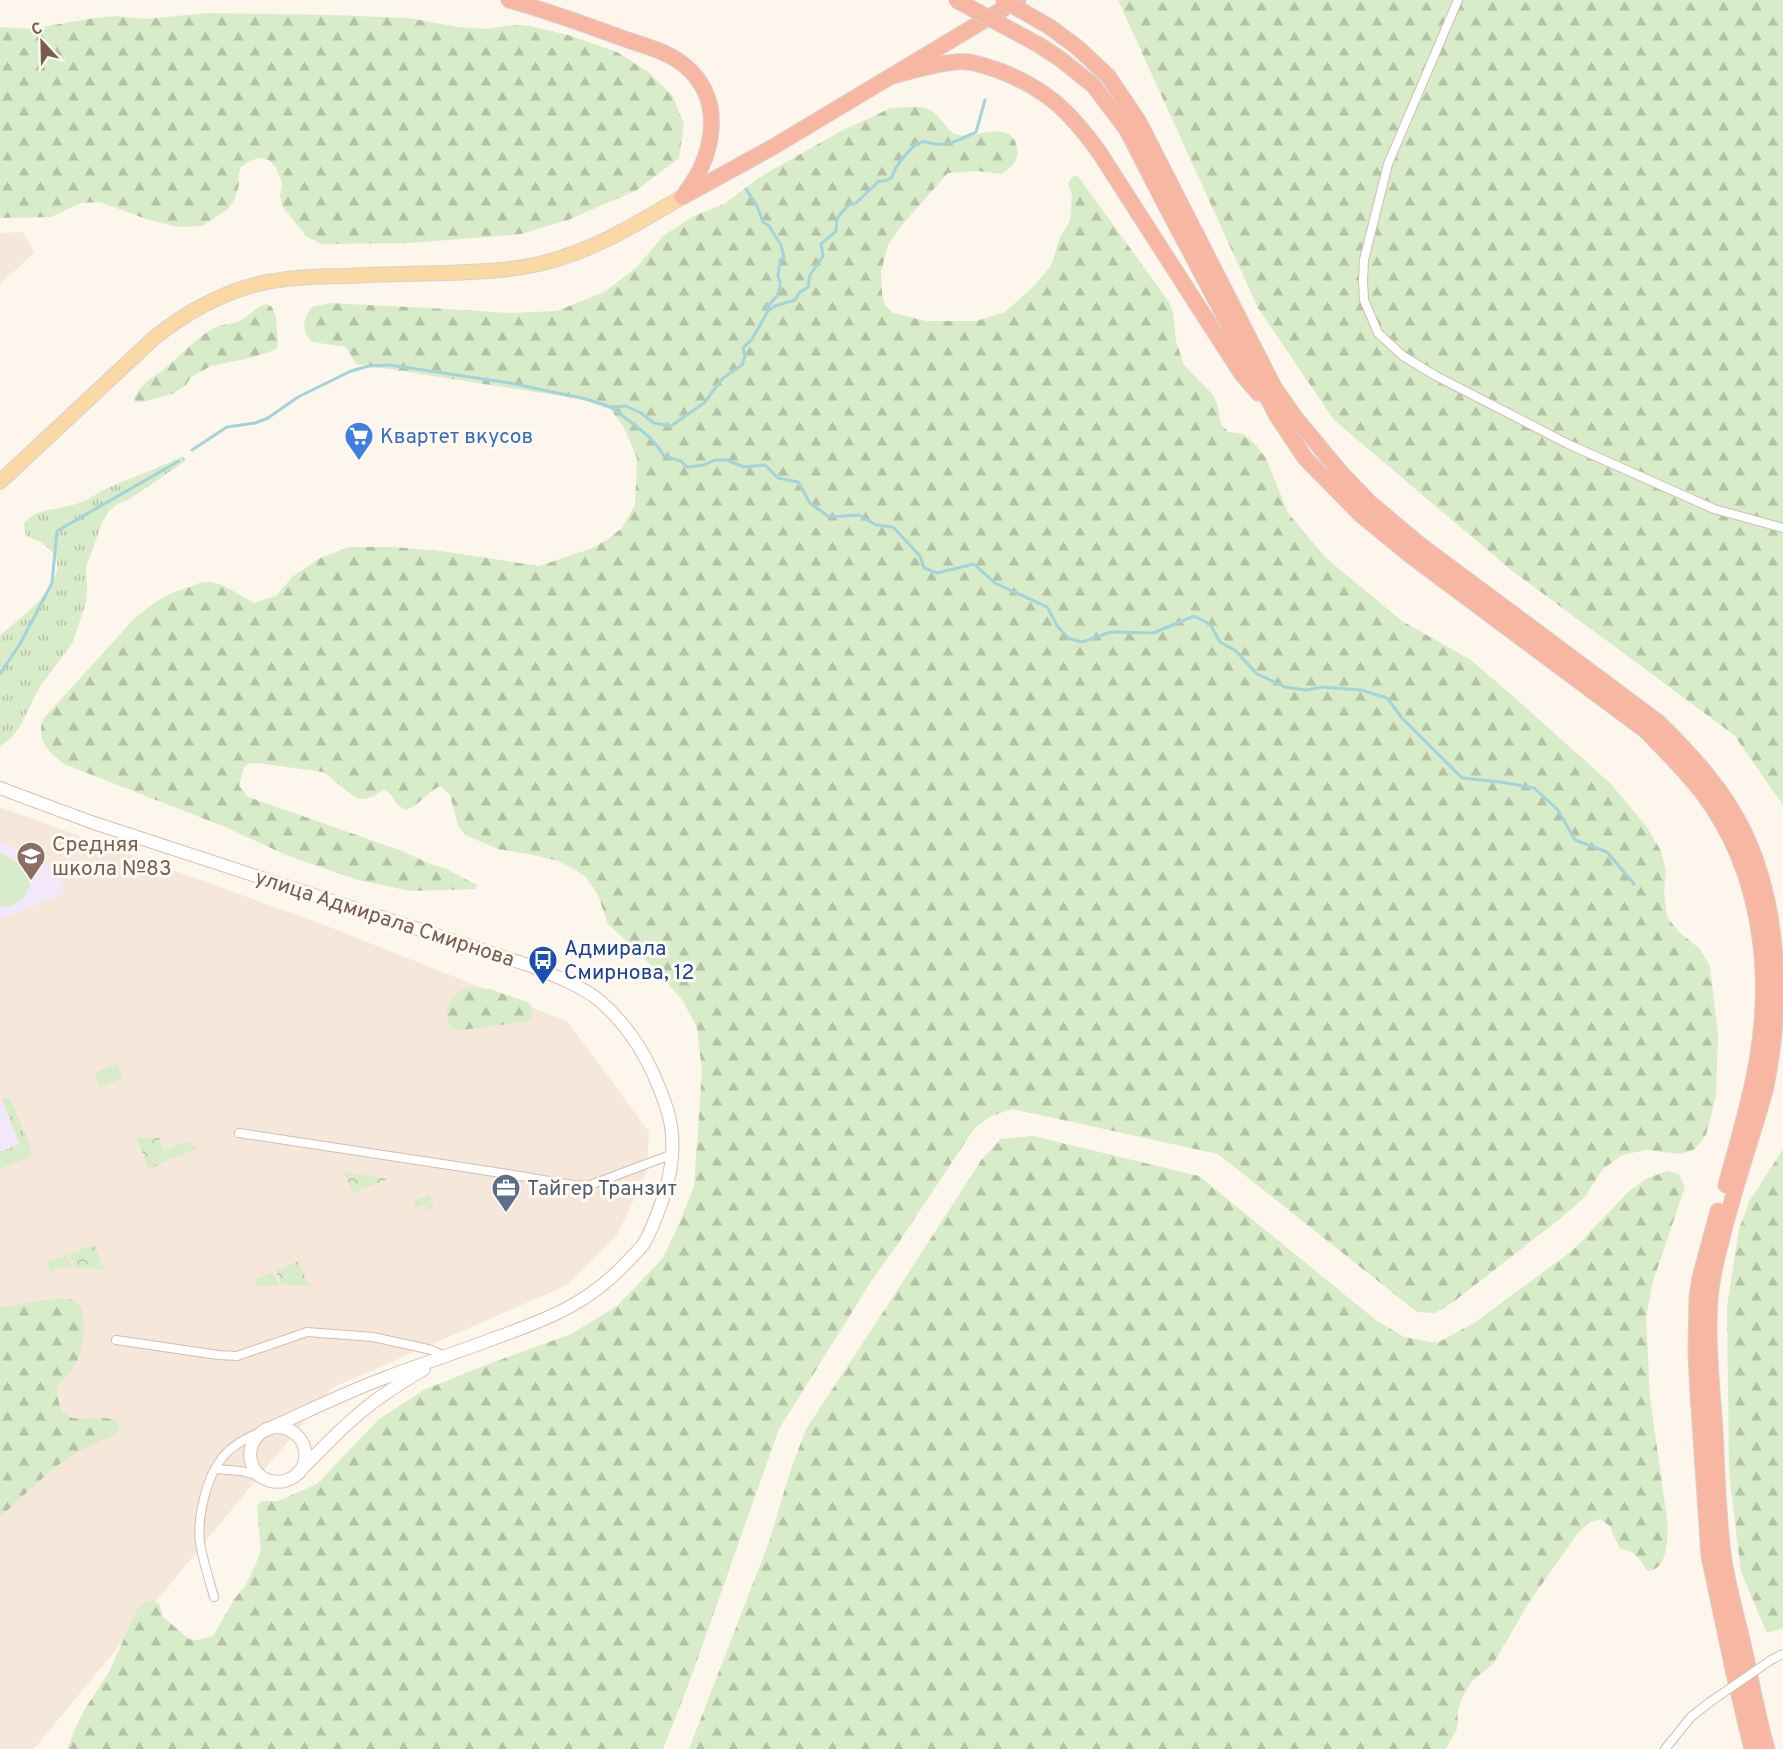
<svg xmlns="http://www.w3.org/2000/svg" width="1783" height="1749" font-family="Overpass,sans-serif">
	<style>
		.residential { fill: #f5e8da }
		.education { fill: #f3e8fa }
		.grass { fill: url(#grass-tufts) }
		.forest { fill: url(#forest-firs) }
		.park { fill: url(#park-crowns) }
		.pitch { fill: #d8ecc9 }
		.lines { fill: none; stroke-linecap: round; stroke-linejoin: round }
		.stream { stroke: #a5d3da; stroke-width: 3 }
		.street-casing { stroke: #d1beb0; stroke-width: 10 }
		.secondary-casing { stroke: #d6c0b0; stroke-width: 14 }
		.primary-casing { stroke: #dad1cd; stroke-width: 16 }
		.highway-casing { stroke: #dad1cd; stroke-width: 17 }
		.street { stroke: #fff; stroke-width: 8 }
		.secondary { stroke: #fff; stroke-width: 12 }
		.primary { stroke: #fbd9a5; stroke-width: 14 }
		.highway { stroke: #f7b7a3; stroke-width: 15 }
		.street-bridge-casing { stroke: #d1beb0; stroke-width: 10; stroke-linecap: butt }
		.highway-bridge-casing { stroke: #dad1cd; stroke-width: 17; stroke-linecap: butt }
		.street-bridge { stroke: #fff; stroke-width: 8 }
		.highway-bridge { stroke: #f7b7a3; stroke-width: 15 }
		.labels { text-anchor: middle; stroke-width: 6; stroke-linejoin: round; paint-order: stroke }
		.shop-label { font-size: 21px; fill: #366cbe; stroke: #fffaf3; text-anchor: start }
		.education-label { font-size: 21px; fill: #785e54; stroke: #fffaf3; text-anchor: start }
		.street-label { font-size: 21px; fill: #7a5c4d; stroke: #fffaf3 }
		.transit-label { font-size: 21px; fill: #164399; stroke: #fffaf3; text-anchor: start }
		.service-label { font-size: 21px; fill: #4e5e75; stroke: #fffaf3; text-anchor: start }
	</style>
	<defs>
		<pattern id="grass-tufts" width="24" height="20" patternUnits="userSpaceOnUse" patternTransform="scale(1.5)"><rect width="24" height="20" fill="#d8ecc9"/><path d="M3 7l-1-3M5 7V3M7 7l1-3M15 17l-1-3M17 17v-4M19 17l1-3" fill="none" stroke="#b4c2a5"/></pattern>
		<pattern id="forest-firs" width="22" height="20" patternUnits="userSpaceOnUse" patternTransform="scale(1.5)"><rect width="22" height="20" fill="#d8ecc9"/><path d="M5 1l3.5 6h-7zM16 11l3.5 6h-7z" fill="#b4c2a5"/></pattern>
		<pattern id="park-crowns" width="20" height="18" patternUnits="userSpaceOnUse" patternTransform="scale(1.5)"><rect width="20" height="18" fill="#d8ecc9"/><path d="M2 6a3 3 0 1 1 6 0M12 15a3 3 0 1 1 6 0" fill="none" stroke="#b4c2a5"/></pattern>
	</defs>
	<rect width="100%" height="100%" fill="#fdf6ec"/>
	<g class="residential">
		<polygon points="23,232 34,253 0,284 0,233"/>
		<polygon points="0,807 327,926 568,1022 649,1132 647,1172 618,1233 565,1286 332,1388 34,1749 0,1749"/>
	</g>
	<g class="education">
		<polygon points="0,841 59,870 64,894 0,919"/>
		<polygon points="0,1096 25,1156 0,1165"/>
	</g>
	<g class="grass">
		<path d="M181 457 185 458 184 462 128 500 116 505 109 511 102 523 86 567 87 591 86 602 73 642 39 688 19 728 10 739 0 746V635C18 620 82 574 47 547 42 542 33 539 26 536L24 523C37 507 61 510 79 503 89 500 98 492 108 488 132 477 157 469 181 457Z"/>
		<polygon points="8,1097 10,1098 31,1148 32,1154 29,1157 0,1169 0,1152 18,1145 19,1142 2,1100"/>
	</g>
	<g class="forest">
		<polygon points="1118,0 1783,0 1783,805 1734,735 1511,570 1334,420 1258,308"/>
		<polygon points="207,13 332,15 408,18 458,27 487,29 514,25 530,26 568,35 617,52 648,72 672,95 684,124 679,158 637,190 568,220 521,234 410,243 321,244 306,236 282,206 280,196 282,183 276,168 269,160 259,158 249,161 241,167 238,176 239,185 235,198 228,209 202,226 179,227 149,220 100,202 81,203 51,217 0,218 0,27 31,29 94,18 116,16 146,19"/>
		<path d="M891 108C900 108 921 105 928 109 934 111 938 117 942 121 946 126 950 132 955 134 974 141 1010 117 1017 147 1020 161 1012 166 1002 174L978 171 948 173 901 226 888 245 881 272 882 294 885 305 893 313 926 321H976L1005 312 1033 287 1051 266 1060 237 1070 221 1072 195 1068 184 1073 176H1078L1169 302 1173 313 1176 341 1184 365 1213 395 1217 404 1221 424 1228 432 1243 434 1254 443 1266 458 1288 513 1326 558 1402 621 1471 660 1513 696 1611 784 1646 826 1661 851 1666 871 1664 891 1667 917 1679 932 1699 948 1710 966 1718 1035 1716 1096 1706 1135 1695 1149 1682 1154 1646 1150 1622 1155 1603 1169 1584 1198 1561 1218 1452 1303 1435 1313 1417 1312 1218 1154 1013 1109 991 1116 974 1129 893 1251 872 1280 779 1429 689 1683 663 1749H67L75 1729 85 1709 109 1672 137 1610 142 1604 153 1600 160 1605 163 1617 189 1639 198 1640 213 1636 235 1598 246 1585 261 1552 257 1507 259 1503 263 1501H278L317 1484 379 1419 424 1390 478 1368 571 1334 617 1306 663 1258 679 1224 694 1186 702 1071 697 1028 683 1001 652 966 608 924 598 895 586 877 574 869 558 861 534 855 498 849 465 835 458 826 450 795 440 786C426 793 421 804 406 810 392 804 395 794 384 790 378 793 370 799 362 799 354 800 332 777 323 772L258 763H249L244 767 239 786 248 797 402 851 428 863 446 869 477 885 475 889 410 891 358 880 286 855 225 827 64 764C48 751 36 741 43 719L134 619C153 602 168 593 192 586 196 584 202 582 206 582 220 581 242 596 254 603L276 596 292 577 320 558 349 547H393L441 551 539 566 590 549 607 540 622 528 635 505 637 458 624 428 611 410 581 399 356 364 346 347 312 342C301 329 302 321 312 307L330 303 446 309 510 313 557 311 604 292 637 267 663 236 694 216 724 204 760 177 841 131Z"/>
		<path d="M266 304 272 307 276 317 278 345 275 350 250 358 211 366 191 377 186 385 172 394 143 402 135 401 134 398C145 379 153 379 168 366 184 352 197 337 216 327 223 324 231 325 239 321 250 316 252 309 266 304Z"/>
		<path d="M467 988 490 989 527 1002 531 1005 532 1016 530 1020 524 1022 462 1030 453 1029C440 1015 450 994 467 988Z"/>
		<path d="M1033 1136 1199 1176 1377 1321 1404 1337 1437 1343 1474 1323 1572 1251 1629 1191 1648 1178 1667 1171 1679 1174 1685 1187 1653 1281 1646 1317 1650 1398 1668 1526C1667 1541 1668 1570 1647 1571L1641 1561 1632 1552 1620 1548 1614 1537 1610 1526 1600 1519 1590 1522 1577 1534 1528 1604 1493 1664 1471 1682 1461 1700 1458 1712 1457 1729 1446 1749H689L769 1542 790 1472 806 1429 878 1320 982 1159 1001 1139Z"/>
		<polygon points="1783,1149 1783,1628 1767,1633 1741,1572 1729,1473 1727,1307 1739,1229 1749,1202"/>
		<path d="M54 1299C62 1299 74 1297 80 1306 87 1317 84 1350 77 1361 72 1370 64 1378 57 1386 57 1394 58 1403 62 1410 64 1413 69 1417 73 1418 85 1421 127 1410 118 1433L81 1450 55 1467 0 1517V1307Z"/>
	</g>
	<g class="park">
		<polygon points="136,1138 159,1138 169,1160 149,1169"/>
		<polygon points="344,1172 388,1179 353,1193"/>
		<polygon points="94,1244 104,1269 76,1268 69,1254"/>
		<polygon points="298,1261 309,1286 282,1285 276,1271"/>
	</g>
	<g class="pitch">
		<path d="M0 853C8 857 19 861 24 868 39 887 20 909 0 907Z"/>
		<polygon points="117,1063 124,1077 101,1088 94,1073"/>
		<polygon points="187,1141 198,1148 170,1159 166,1150"/>
		<polygon points="429,1195 434,1207 427,1210 424,1204 415,1208 413,1201"/>
		<polygon points="67,1255 72,1267 58,1267 50,1273 46,1263"/>
		<polygon points="273,1272 279,1285 257,1287 254,1280"/>
	</g>
	<g class="lines">
		<g class="stream">
			<polyline points="746,189 757,206 763,222 769,226 781,245 784,257 780,260 778,276 780,282 780,288 777,296 767,307 768,311"/>
			<path d="M611 407C630 422 652 435 664 456L681 461 687 467 704 465 715 460H727L744 467 765 465 778 478 798 482 810 503 829 517 859 515 876 525 893 527 920 556 924 568 937 573 974 564 995 583 1047 607 1058 627 1068 638 1082 642 1111 632 1153 633 1194 616 1210 624 1220 642 1236 651 1257 674 1285 687 1306 690 1323 687 1361 690 1387 698 1402 718 1462 778 1501 782 1534 788 1558 810 1575 840 1607 852 1634 884"/>
			<path d="M192 450 227 427 255 423 268 418 298 397 351 371 369 366 390 365 510 383 586 399 611 407 626 406 641 413 654 423 671 426 704 403 723 378 742 365 745 356 743 348 752 339 768 311 775 306 795 300 799 293 808 287 810 275 823 256 821 244 836 231 837 219 843 211 849 205 856 203 879 181H886L892 177C894 167 912 144 922 142 927 141 931 144 936 144 949 146 965 137 976 132L985 100"/>
			<polyline points="0,674 20,644 52,583 57,531 179,461"/>
		</g>
		<g class="street-casing">
			<g id="street">
				<polyline points="1458,0 1388,164 1364,260 1363,281 1364,300 1378,333 1403,356 1436,376 1568,444 1714,509 1783,528"/>
				<polyline points="239,1133 508,1174 573,1185 587,1186 601,1181 673,1154"/>
				<polyline points="116,1340 218,1355 237,1356 307,1332 373,1337 432,1350 446,1357"/>
				<polyline points="215,1469 241,1471 259,1476"/>
				<path d="M214 1597C209 1579 203 1561 200 1543 197 1518 206 1478 222 1458 231 1446 246 1438 260 1432"/>
				<polyline points="1771,1660 1783,1654"/>
				<polyline points="1665,1749 1691,1717 1710,1702"/>
			</g>
		</g>
		<g class="secondary-casing">
			<g id="secondary">
				<path d="M0 788 91 822 531 966C553 975 582 986 600 1001 632 1029 651 1063 665 1103 677 1135 673 1170 662 1201 657 1215 652 1230 644 1243 640 1250 632 1256 626 1263 589 1303 548 1319 498 1337 461 1351 424 1363 387 1377 346 1392 306 1412 266 1430"/>
				<path d="M299 1473C322 1441 277 1409 255 1439 251 1445 249 1453 251 1461 256 1482 279 1487 295 1476 318 1453 340 1428 366 1408 384 1393 404 1381 424 1369"/>
			</g>
		</g>
		<g class="primary-casing">
			<path id="primary" d="M0 482 154 338C184 314 219 294 258 284 287 277 318 276 348 276 381 274 415 274 448 273 476 272 506 271 534 265 588 254 635 225 682 197"/>
		</g>
		<g class="highway-casing">
			<g id="highway">
				<path d="M509 0C547 11 584 24 622 38 642 45 667 51 684 65 726 99 714 155 686 192"/>
				<path d="M1050 27 1078 48 1108 76 1139 122 1274 387 1294 416 1342 474 1369 502 1419 544 1658 722C1691 754 1724 790 1744 832 1781 910 1783 1008 1765 1091 1751 1141 1733 1191 1721 1242 1716 1261 1711 1280 1710 1300 1707 1343 1712 1387 1715 1430 1717 1470 1718 1514 1723 1554 1727 1584 1736 1614 1743 1644 1751 1679 1757 1715 1767 1749"/>
				<path d="M1039 45 1059 58 1093 85 1127 130 1166 206 1277 416 1305 458 1361 515 1411 556 1646 731C1666 752 1687 772 1704 795 1760 870 1773 970 1757 1061 1750 1103 1737 1144 1726 1185"/>
				<path d="M892 76C913 71 933 64 955 62 970 60 986 66 1000 71 1047 89 1070 112 1099 152L1241 373 1258 393"/>
				<polyline points="682,197 773,147 1018,0"/>
				<polyline points="1718,1211 1700,1278 1697,1296 1696,1353 1698,1394 1709,1556 1734,1674 1752,1749"/>
			</g>
		</g>
		<use href="#street" class="street"/>
		<use href="#secondary" class="secondary"/>
		<use href="#primary" class="primary"/>
		<use href="#highway" class="highway"/>
		<g class="street-bridge-casing">
			<polyline id="street-bridge" points="1710,1702 1771,1660"/>
		</g>
		<g class="highway-bridge-casing">
			<g id="highway-bridge">
				<polyline points="956,0 1039,45"/>
				<polyline points="1003,0 1050,27"/>
			</g>
		</g>
		<use href="#street-bridge" class="street-bridge"/>
		<use href="#highway-bridge" class="highway-bridge"/>
	</g>
	<defs>
		<g id="supermarket-pin" transform="scale(1.5)"><path d="M0 17L-7.5 6A9.5 9.5 0 1 1 7.5 6Z" fill="#3f7fe0" stroke="#fffaf3"/><path d="M-6-5.5h2.5l.6 2H6L4.5 2H-2.5L-4.4-4H-6ZM-1.5 3.2a1.3 1.3 0 1 0 .1 0ZM3 3.2a1.3 1.3 0 1 0 .1 0Z" fill="#fff"/></g>
		<g id="school-pin" transform="scale(1.5)"><path d="M0 17L-7.5 6A9.5 9.5 0 1 1 7.5 6Z" fill="#8d6e63" stroke="#fffaf3"/><path d="M0-5L7-2L0 1L-7-2ZM-4 1L0 2.5L4 1V4Q0 6-4 4Z" fill="#fff"/></g>
		<g id="bus-pin" transform="scale(1.5)"><path d="M0 17L-7.5 6A9.5 9.5 0 1 1 7.5 6Z" fill="#1a4fb4" stroke="#fffaf3"/><path d="M-5-6H5V4H4V6H2V4H-2V6H-4V4H-5ZM-3.5-4V0h7V-4ZM-3.5 1.2v1.5H-2V1.2ZM2 1.2v1.5H3.5V1.2Z" fill="#fff"/></g>
		<g id="office-pin" transform="scale(1.5)"><path d="M0 17L-7.5 6A9.5 9.5 0 1 1 7.5 6Z" fill="#5c6f8a" stroke="#fffaf3"/><path d="M-6-3h4V-5.5h4V-3h4V5H-6ZM-1-4.5V-3h2v-1.5ZM-6 0V1H6V0Z" fill="#fff"/></g>
	</defs>
	<g fill-rule="evenodd">
		<use href="#supermarket-pin" x="359" y="436"/>
		<use href="#school-pin" x="31" y="856"/>
		<use href="#bus-pin" x="543" y="960"/>
		<use href="#office-pin" x="506" y="1188"/>
	</g>
	<g class="labels">
		<g class="shop-label">
			<text x="380" y="443">Квартет вкусов</text>
		</g>
		<g class="education-label">
			<text x="52" y="851">Средняя<tspan x="52" dy="24">школа №83</tspan></text>
		</g>
		<g class="street-label">
			<text transform="translate(385 918) rotate(18)" y="7">улица Адмирала Смирнова</text>
		</g>
		<g class="transit-label">
			<text x="564" y="955">Адмирала<tspan x="564" dy="24">Смирнова, 12</tspan></text>
		</g>
		<g class="service-label">
			<text x="527" y="1195">Тайгер Транзит</text>
		</g>
	</g>
	<g transform="translate(42 42) rotate(338)" stroke="#fffaf3" stroke-width="4.5" paint-order="stroke">
	<path d="M0-4.5L10 22L0 15L-10 22Z" fill="#7a5c4d"/>
	<text y="-9" font-size="16" font-weight="bold" text-anchor="middle" fill="#7a5c4d">С</text>
	</g>
</svg>
